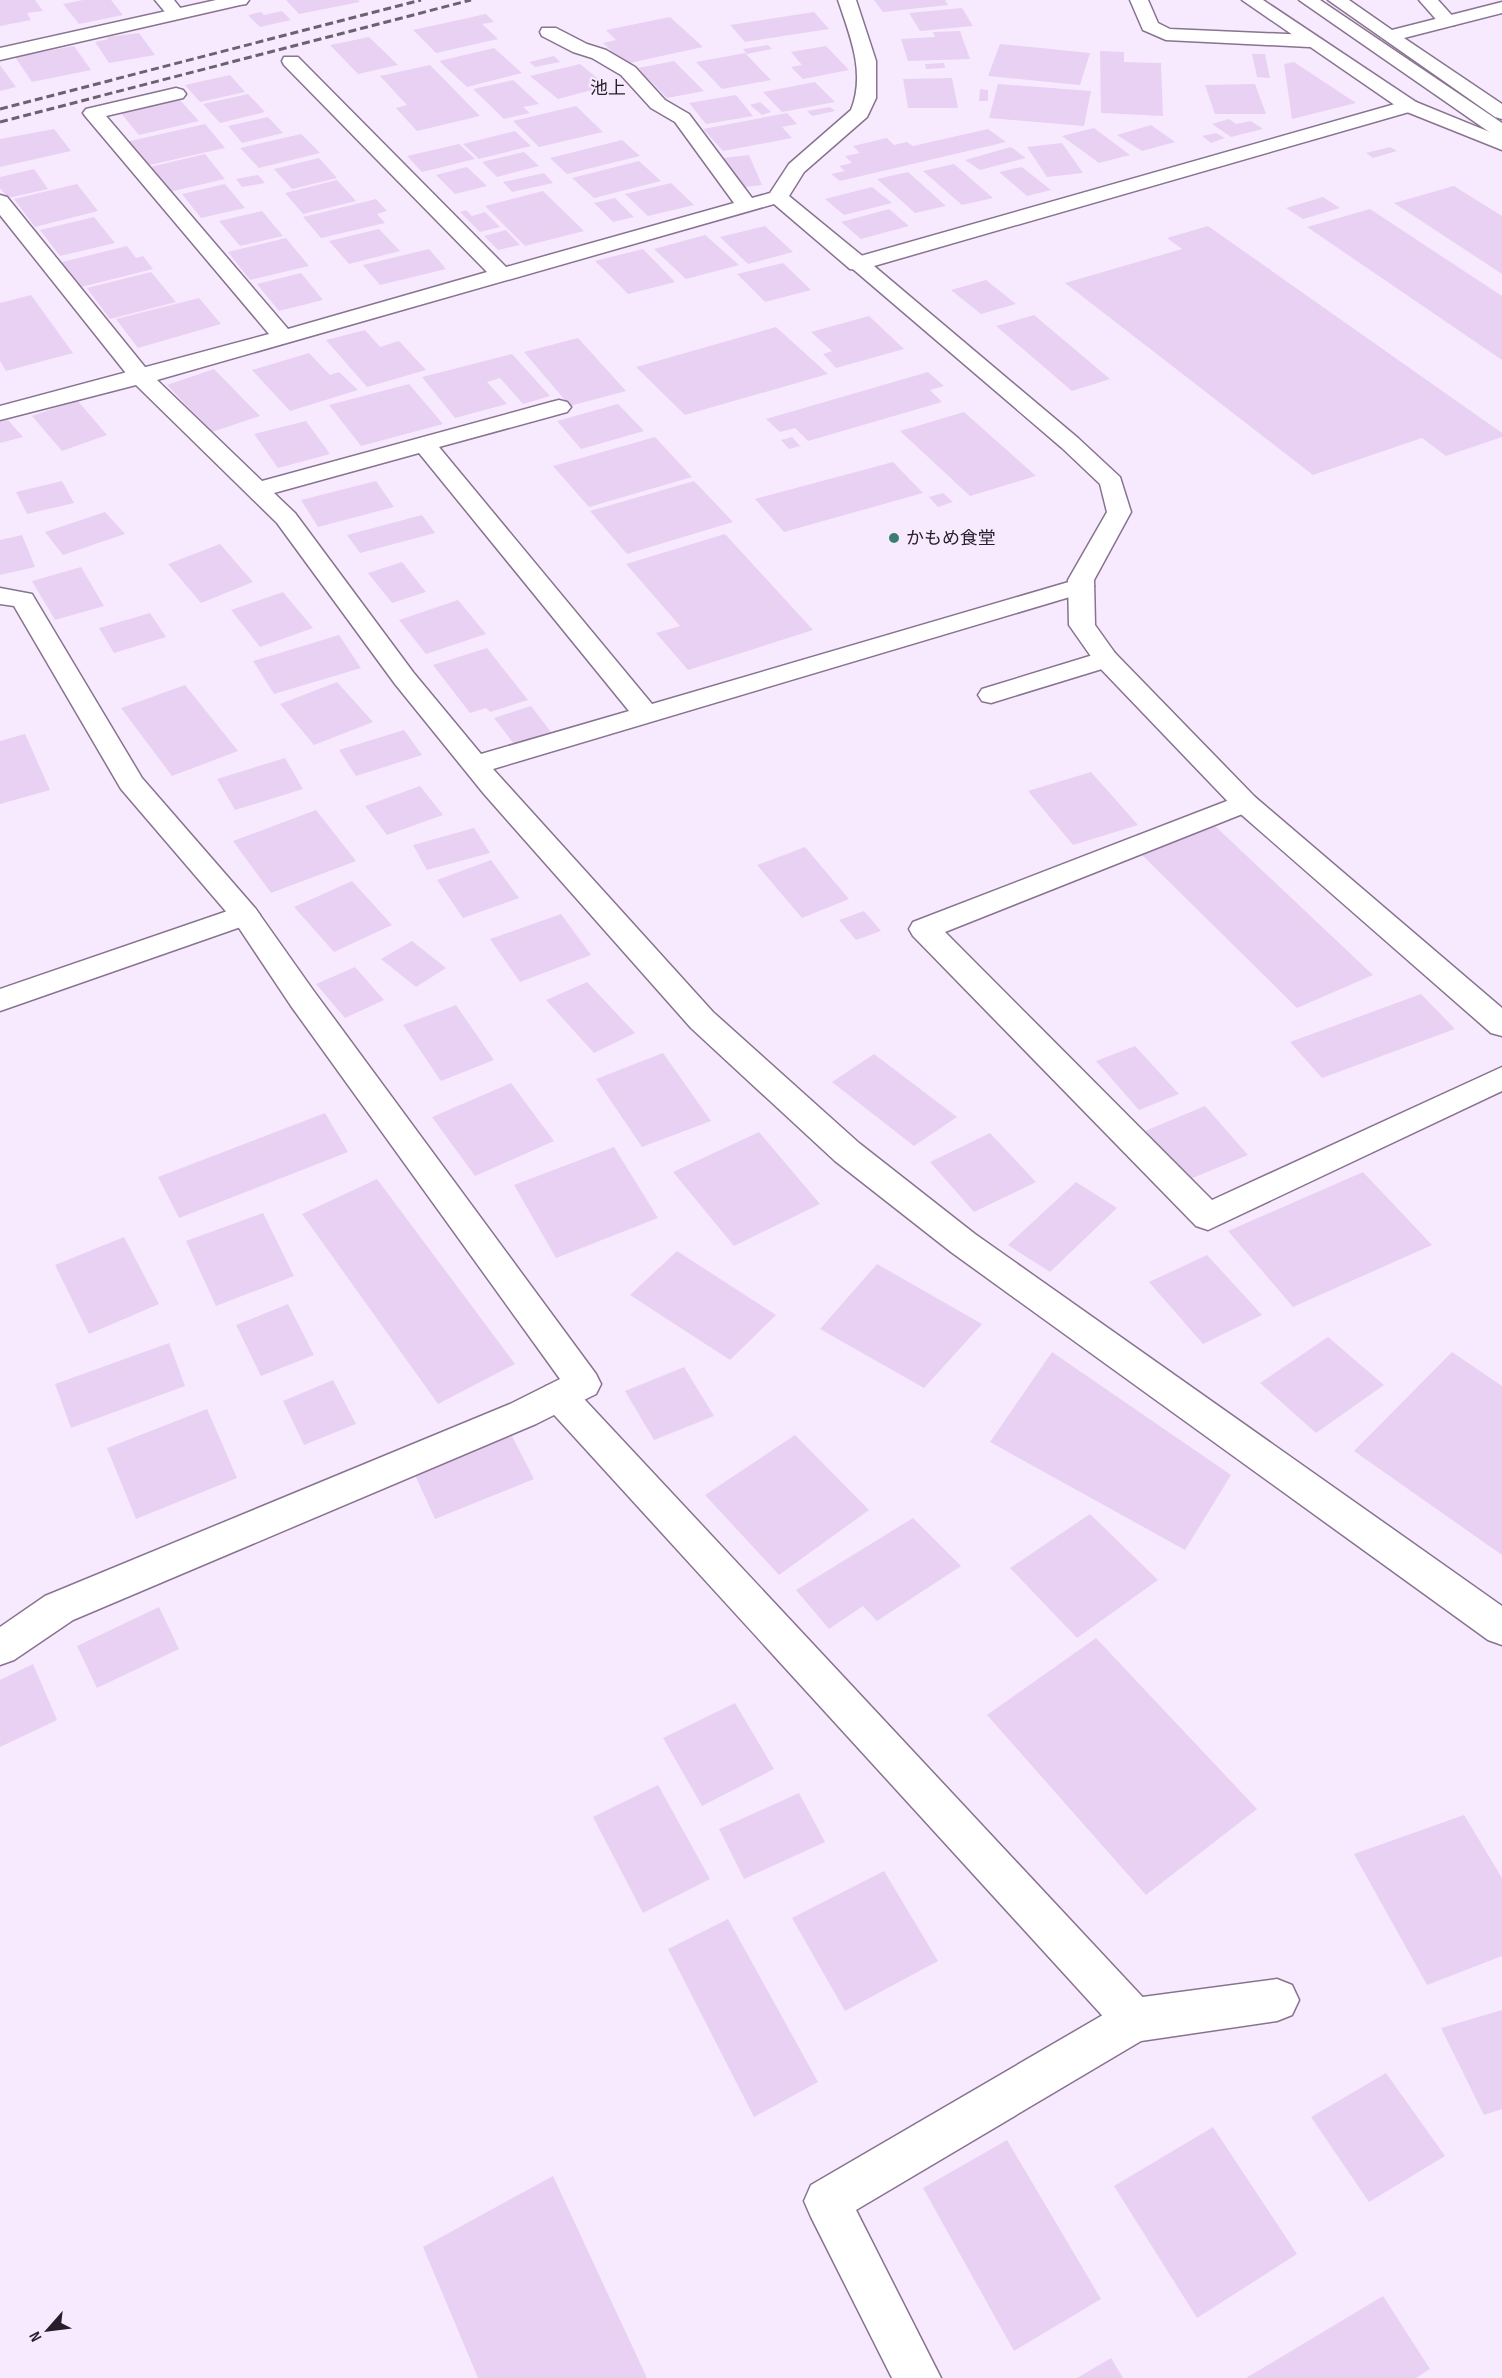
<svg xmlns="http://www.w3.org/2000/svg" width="1502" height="2378" font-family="'Sofia Sans Condensed','Noto Sans JP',sans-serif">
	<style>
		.building { fill: #e8d1f2 }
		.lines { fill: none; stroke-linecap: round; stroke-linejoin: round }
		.lane-casing { stroke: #887390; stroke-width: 3 }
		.street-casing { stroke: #887390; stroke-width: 3 }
		.secondary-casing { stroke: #887390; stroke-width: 3 }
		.lane { fill: #fff; fill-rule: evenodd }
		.street { fill: #fff; fill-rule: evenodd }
		.secondary { fill: #fff; fill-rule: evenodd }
		.rail { stroke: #6c6170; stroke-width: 3; stroke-dasharray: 8 4; stroke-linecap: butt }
		.poi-dot { fill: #3b7e70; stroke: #f8eafe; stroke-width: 2 }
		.labels { text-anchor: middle; stroke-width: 4.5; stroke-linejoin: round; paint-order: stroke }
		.far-neighbourhood-label { font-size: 18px; fill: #271e2a; stroke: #f8eafe }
		.far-poi-label { font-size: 18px; fill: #271e2a; stroke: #f8eafe; text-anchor: start }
	</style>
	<rect width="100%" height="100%" fill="#f8eafe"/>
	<g class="building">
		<polygon points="0,0 35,0 43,11 27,13 31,20 0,26"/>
		<polygon points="83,0 111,0 123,15 79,24 63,4"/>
		<polygon points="286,0 358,0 360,2 299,14"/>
		<polygon points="874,0 945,0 948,5 883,12"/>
		<polygon points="962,8 973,26 920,31 909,13"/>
		<polygon points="282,11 291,20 260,27 248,15 261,12 264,15"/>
		<polygon points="814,12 829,29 745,42 730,25"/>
		<polygon points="486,14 494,22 482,24 498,39 436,53 413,30"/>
		<polygon points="670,17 703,47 625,64 603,43 616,40 606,30"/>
		<polygon points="960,31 970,59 908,61 901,39 935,37 933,32"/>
		<polygon points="139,33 155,55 109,63 95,42 108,39 107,37"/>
		<polygon points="369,37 398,65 358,74 330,45"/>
		<polygon points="1000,44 1090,53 1080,85 988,76"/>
		<polygon points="768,45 772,49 747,54 743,49"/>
		<polygon points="74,46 91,70 32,82 15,57"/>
		<polygon points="826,46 849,70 803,79 791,67 802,65 791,52"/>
		<polygon points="494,48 522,73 467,87 439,61"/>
		<polygon points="1100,51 1124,52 1124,62 1161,63 1163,116 1101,113"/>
		<polygon points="745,53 771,80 722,89 696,62"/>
		<polygon points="1252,54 1265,54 1270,78 1257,77"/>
		<polygon points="554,56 560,62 535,67 529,62"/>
		<polygon points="674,61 704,91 667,98 638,68"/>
		<polygon points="1294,62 1356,103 1292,119 1284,64"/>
		<polygon points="944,63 945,68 926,69 925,64"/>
		<polygon points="580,64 607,86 558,99 530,76"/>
		<polygon points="0,65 16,87 0,91"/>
		<polygon points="430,65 480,116 417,131 396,108 407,105 380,76"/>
		<polygon points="230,75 245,92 200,102 185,85"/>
		<polygon points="952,78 958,108 908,108 903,79"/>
		<polygon points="513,80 539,104 523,107 530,113 504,119 473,89"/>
		<polygon points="815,82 835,102 782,112 763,92"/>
		<polygon points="998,84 1091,91 1084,126 989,118"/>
		<polygon points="1255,84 1266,114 1215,114 1205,85"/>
		<polygon points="980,89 988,90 988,101 979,101"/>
		<polygon points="248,94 265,112 220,123 203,104"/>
		<polygon points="736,95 753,116 706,124 689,103"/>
		<polygon points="179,99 199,121 139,135 120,112"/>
		<polygon points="760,102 771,112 762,115 750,105"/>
		<polygon points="576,106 603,132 539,147 513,121"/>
		<polygon points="830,107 835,111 812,116 807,111"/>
		<polygon points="787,113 797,124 782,127 792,138 723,151 703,129"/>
		<polygon points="268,117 283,133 242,143 228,126"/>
		<polygon points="1229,119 1236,124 1251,121 1263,129 1231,137 1212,124"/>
		<polygon points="205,124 225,148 145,166 126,142"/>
		<polygon points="1151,125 1175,142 1142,151 1117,135"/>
		<polygon points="1094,128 1130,155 1099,163 1062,136"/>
		<polygon points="54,129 71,151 0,167 0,139"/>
		<polygon points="988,129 1006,142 840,181 831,174 845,171 839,166 852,163 845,156 860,153 853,146 887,138 894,145 907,142 913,146"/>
		<polygon points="515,131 531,146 479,159 463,144"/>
		<polygon points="1216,133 1225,138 1211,143 1202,136"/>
		<polygon points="301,134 320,153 259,168 240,148"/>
		<polygon points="622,140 640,156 567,174 550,158"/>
		<polygon points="1062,143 1083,173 1047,177 1027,147"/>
		<polygon points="459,144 475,159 422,172 407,156"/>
		<polygon points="1011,147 1026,158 980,170 965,160"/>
		<polygon points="1390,147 1397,151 1373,158 1366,153"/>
		<polygon points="524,152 539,166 497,177 482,162"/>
		<polygon points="205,154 225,179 169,192 150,167"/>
		<polygon points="749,155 762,185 735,188 723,158"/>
		<polygon points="319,158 337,178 292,189 274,169"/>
		<polygon points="639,161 661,181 594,198 572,178"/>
		<polygon points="954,164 993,198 962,205 923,171"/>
		<polygon points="467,167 487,186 455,194 436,175"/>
		<polygon points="1022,167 1051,190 1027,196 999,172"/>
		<polygon points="34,169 48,189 8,198 0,188 0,177"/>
		<polygon points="908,172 946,206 915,213 877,179"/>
		<polygon points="544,173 553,183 512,192 503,182"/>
		<polygon points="258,175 265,183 242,187 236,179"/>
		<polygon points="337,180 356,201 303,214 285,193"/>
		<polygon points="671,183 694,205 648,216 625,194"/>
		<polygon points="77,184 98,211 35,227 14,199"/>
		<polygon points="225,184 245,208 201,218 182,194"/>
		<polygon points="1454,186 1502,216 1502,274 1394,203"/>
		<polygon points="872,187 892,203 844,215 825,199"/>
		<polygon points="543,191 584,231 525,246 485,206"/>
		<polygon points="1323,197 1340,208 1303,219 1286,208"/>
		<polygon points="615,198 634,217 613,222 594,203"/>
		<polygon points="376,199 387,211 377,214 385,223 321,238 303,217"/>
		<polygon points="889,209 909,226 861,239 841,222"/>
		<polygon points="1370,209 1502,296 1502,360 1307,227"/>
		<polygon points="466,210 472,216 485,212 500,227 480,232 460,212"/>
		<polygon points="262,211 283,236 240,246 219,221"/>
		<polygon points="94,217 115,243 60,256 40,230"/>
		<polygon points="765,226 793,252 748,264 720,237"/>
		<polygon points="1208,226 1502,433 1502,437 1446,456 1422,438 1313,475 1065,283 1182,249 1167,238"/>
		<polygon points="379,229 400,251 349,264 329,241"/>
		<polygon points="506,230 520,245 498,250 484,236"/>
		<polygon points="705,235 739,265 686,279 654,249"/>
		<polygon points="286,238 309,266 250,280 228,252"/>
		<polygon points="127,246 136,258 143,256 153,269 73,289 54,264"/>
		<polygon points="429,249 446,269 380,285 363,265"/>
		<polygon points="643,249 675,282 628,294 595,261"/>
		<polygon points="783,263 811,290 765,302 737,274"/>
		<polygon points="151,272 176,302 110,319 87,288"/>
		<polygon points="301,273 323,300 279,311 257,284"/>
		<polygon points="986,280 1016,304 981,314 951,290"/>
		<polygon points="31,295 73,353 6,371 0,361 0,303"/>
		<polygon points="199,298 221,324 138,348 116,319"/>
		<polygon points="1034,315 1110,379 1072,391 996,326"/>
		<polygon points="869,316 904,349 836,368 823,354 832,351 811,332"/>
		<polygon points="776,327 828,374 685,415 636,367"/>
		<polygon points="365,330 380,347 399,341 426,370 367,387 326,340"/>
		<polygon points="578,338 626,391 570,406 524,352"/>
		<polygon points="309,353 330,375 339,372 358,390 290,411 252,370"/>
		<polygon points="512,354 550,396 523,404 500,378 487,382 507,404 455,418 422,377"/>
		<polygon points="214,369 260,416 212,432 167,385"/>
		<polygon points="928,372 944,386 930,390 942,402 808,441 795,428 780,432 766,419"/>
		<polygon points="409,384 443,424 361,446 329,405"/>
		<polygon points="77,400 107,435 62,451 32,416"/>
		<polygon points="618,404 644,431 581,449 557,421"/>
		<polygon points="964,412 1036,476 970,496 900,431"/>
		<polygon points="8,420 23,437 0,443 0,422"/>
		<polygon points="306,421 330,454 278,468 254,434"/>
		<polygon points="655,437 692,477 589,507 553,466"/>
		<polygon points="792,437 800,446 789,449 781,440"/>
		<polygon points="893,462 923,493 784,532 755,499"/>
		<polygon points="62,481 74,503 27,514 16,492"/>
		<polygon points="376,481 394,507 318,527 301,500"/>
		<polygon points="694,481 733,522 627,554 590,511"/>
		<polygon points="943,493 953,502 938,507 929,497"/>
		<polygon points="105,512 125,534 63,555 45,532"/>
		<polygon points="422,515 435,533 360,553 347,535"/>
		<polygon points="725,534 813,630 688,670 656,633 680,626 626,564"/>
		<polygon points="22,535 35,567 0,575 0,540"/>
		<polygon points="220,544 253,582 201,603 168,564"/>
		<polygon points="402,562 426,592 392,603 368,573"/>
		<polygon points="81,567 104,606 55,620 32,581"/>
		<polygon points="283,592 313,628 260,647 231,610"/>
		<polygon points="458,600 486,634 426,654 399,620"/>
		<polygon points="150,613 166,637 114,653 99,628"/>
		<polygon points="339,635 361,668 274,694 253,661"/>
		<polygon points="487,648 528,700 490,712 486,708 470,713 433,665"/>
		<polygon points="337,682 373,722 314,745 280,704"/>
		<polygon points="185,685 238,751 172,776 121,708"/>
		<polygon points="531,706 551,732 514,744 494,718"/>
		<polygon points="404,730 422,755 356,776 339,750"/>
		<polygon points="25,734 50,790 0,804 0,741"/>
		<polygon points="285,758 303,789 235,810 217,779"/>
		<polygon points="1091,772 1138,825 1073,845 1028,791"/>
		<polygon points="420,786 443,815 387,835 365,806"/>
		<polygon points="316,810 356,861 271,893 233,841"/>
		<polygon points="1214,825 1373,975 1297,1008 1141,854"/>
		<polygon points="474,828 490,853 427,870 413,845"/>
		<polygon points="805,847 849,899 802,918 757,865"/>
		<polygon points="491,860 519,898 463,918 437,880"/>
		<polygon points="352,881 392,925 334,952 294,907"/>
		<polygon points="864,911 881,931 856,940 839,920"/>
		<polygon points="561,914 591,955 520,982 490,939"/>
		<polygon points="412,941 446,968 416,987 381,959"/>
		<polygon points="355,967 384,1000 345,1018 316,984"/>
		<polygon points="587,982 635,1033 594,1053 546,1000"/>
		<polygon points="1421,994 1455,1029 1322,1078 1290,1042"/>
		<polygon points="456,1005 494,1060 441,1081 403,1025"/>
		<polygon points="1135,1046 1179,1094 1139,1110 1096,1061"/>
		<polygon points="663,1053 711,1121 642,1147 596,1079"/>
		<polygon points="874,1054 957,1117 914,1146 832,1082"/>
		<polygon points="511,1083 554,1141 475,1176 432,1117"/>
		<polygon points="1205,1106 1248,1155 1188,1180 1145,1131"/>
		<polygon points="325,1113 348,1152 179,1218 158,1177"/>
		<polygon points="759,1132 820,1204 734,1246 673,1172"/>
		<polygon points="990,1133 1036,1182 974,1212 930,1162"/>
		<polygon points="614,1147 658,1218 556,1258 514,1185"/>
		<polygon points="1363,1172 1432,1245 1293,1307 1228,1231"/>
		<polygon points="377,1179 515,1364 438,1404 302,1214"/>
		<polygon points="1076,1182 1117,1208 1050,1272 1008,1245"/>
		<polygon points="263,1213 294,1276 216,1306 186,1241"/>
		<polygon points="124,1237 159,1304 89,1334 55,1265"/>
		<polygon points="677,1251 776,1315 730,1360 630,1295"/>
		<polygon points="1207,1255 1262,1315 1203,1344 1149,1282"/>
		<polygon points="877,1264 982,1324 924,1388 820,1329"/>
		<polygon points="288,1304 314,1355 261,1376 236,1325"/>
		<polygon points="1328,1337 1384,1385 1316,1433 1260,1383"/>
		<polygon points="169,1343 185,1386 71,1428 55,1384"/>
		<polygon points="1052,1352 1231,1475 1185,1550 990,1442"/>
		<polygon points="1452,1352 1502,1386 1502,1555 1354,1451"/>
		<polygon points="684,1367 714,1416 654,1440 625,1391"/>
		<polygon points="333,1380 356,1424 304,1445 283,1401"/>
		<polygon points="207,1409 237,1478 136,1519 107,1448"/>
		<polygon points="795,1435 869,1510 779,1575 705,1495"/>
		<polygon points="512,1436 534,1479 435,1519 415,1475"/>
		<polygon points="1090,1514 1158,1580 1077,1638 1010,1568"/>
		<polygon points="913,1518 961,1566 877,1621 863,1606 829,1629 796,1590"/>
		<polygon points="159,1607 179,1649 97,1688 77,1646"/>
		<polygon points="1096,1638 1257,1809 1146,1895 987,1715"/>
		<polygon points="33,1664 57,1720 0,1747 0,1680"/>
		<polygon points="735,1703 774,1769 702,1806 663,1738"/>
		<polygon points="658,1785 710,1879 643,1913 593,1817"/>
		<polygon points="799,1793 825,1842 744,1879 719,1829"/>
		<polygon points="1464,1815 1502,1878 1502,1956 1427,1985 1354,1854"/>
		<polygon points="884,1871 938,1961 845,2011 792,1918"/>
		<polygon points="728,1919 818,2082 754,2117 668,1949"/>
		<polygon points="1502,2010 1502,2109 1484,2115 1441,2028"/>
		<polygon points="1386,2073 1445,2156 1369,2202 1311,2117"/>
		<polygon points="1213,2127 1297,2254 1197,2318 1114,2186"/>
		<polygon points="1007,2140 1101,2299 1014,2351 923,2188"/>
		<polygon points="553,2176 647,2378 478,2378 423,2247"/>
		<polygon points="1383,2296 1430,2369 1416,2378 1246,2378"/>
		<polygon points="1111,2358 1123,2378 1077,2378"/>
	</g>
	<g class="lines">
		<g class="lane-casing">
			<g id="lane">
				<polygon points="155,0 174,0 185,14 182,18 170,18"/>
				<polygon points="1130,0 1148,0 1158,23 1170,29 1309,35 1316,37 1318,41 1316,45 1309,47 1166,40 1143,30"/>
				<polygon points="1419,0 1438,0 1457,21 1455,25 1441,25"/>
				<polygon points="0,195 7,197 149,372 152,377 149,382 141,384 133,382 0,215"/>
				<polygon points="1106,651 1115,653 1119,659 1115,665 991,703 982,701 978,695 982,689"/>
				<polygon points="245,905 255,908 260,915 255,922 0,1011 0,989"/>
				<polygon points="559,1382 572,1386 1150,2005 1157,2020 1150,2035 1135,2042 1120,2035 546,1406 541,1396 546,1386"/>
			</g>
		</g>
		<g class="street-casing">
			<g id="street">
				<polygon points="216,0 249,0 246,4 240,5 0,60 0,48"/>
				<path d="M838 0H856L876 61V98L867 117 804 172 789 196 866 259 869 264 866 269 858 270 850 269 774 204 157 380 262 481 551 402 559 400 567 402 571 407 567 412 439 447 652 704 1072 581 1081 578 1090 581 1094 586 1090 591 493 769 713 1012 859 1143 975 1234 1502 1606V1645L1488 1640 951 1252 835 1161 691 1028 484 794 395 684 277 523 136 385 0 420V406L269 334 86 117 83 113 86 109 176 88 183 90 186 94 183 98 106 116 288 329 487 272 284 65 282 61 284 57H298L506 267 734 203 675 122 651 108 621 75 592 58 573 52 542 36 540 32 542 28H556L587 44 606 50 635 67 665 100 689 114 752 198 770 193 789 164 851 110C866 73 850 36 838 0ZM419 453 629 711 481 754 413 672 295 513 274 493Z"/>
				<polygon points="1242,0 1263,0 1416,102 1502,137 1502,150 1402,110"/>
				<polygon points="1328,0 1349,0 1392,30 1502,2 1502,13 1404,38 1502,104 1502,119 1495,117"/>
				<polygon points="0,588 32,594 142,778 255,908 313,990 596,1374 601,1384 596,1394 536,1424 73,1620 14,1660 0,1665 0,1627 45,1596 510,1404 560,1379 291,1006 235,922 121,789 14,606 0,604"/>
				<polygon points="1245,794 1255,797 1259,803 1255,809 945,932 1212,1200 1502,1067 1502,1091 1208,1230 1196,1226 913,936 909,929 913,922"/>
				<polygon points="1277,1979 1292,1985 1299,2000 1292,2015 1277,2021 1141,2041 856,2210 941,2378 892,2378 811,2217 804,2201 811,2185 1120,2005 1135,1998"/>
			</g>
		</g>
		<g class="secondary-casing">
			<g id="secondary">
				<polygon points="1299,0 1320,0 1502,123 1502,138 1495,136"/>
				<polygon points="1409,100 1416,102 1419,106 1416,110 874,266 1078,438 1120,477 1131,512 1094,580 1095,625 1115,653 1255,797 1502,1008 1502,1036 1491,1033 1235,809 1097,665 1069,625 1068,580 1107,512 1100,484 1062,448 847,264 850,259"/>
			</g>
		</g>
		<use href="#lane" class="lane"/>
		<use href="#street" class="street"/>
		<use href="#secondary" class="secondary"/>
		<g class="rail">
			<polyline points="0,109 421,0"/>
			<polyline points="0,122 471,0"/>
		</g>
	</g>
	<circle class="poi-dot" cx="894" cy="538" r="6"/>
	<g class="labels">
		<g class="far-neighbourhood-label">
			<text x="608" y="94">池上</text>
		</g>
		<g class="far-poi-label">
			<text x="906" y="544">かもめ食堂</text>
		</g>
	</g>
	<g transform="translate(48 2330) rotate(242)" stroke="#f8eafe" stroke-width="4.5" paint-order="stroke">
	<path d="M0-4.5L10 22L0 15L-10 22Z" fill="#271e2a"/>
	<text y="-9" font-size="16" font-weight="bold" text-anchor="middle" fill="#271e2a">N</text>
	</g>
</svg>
